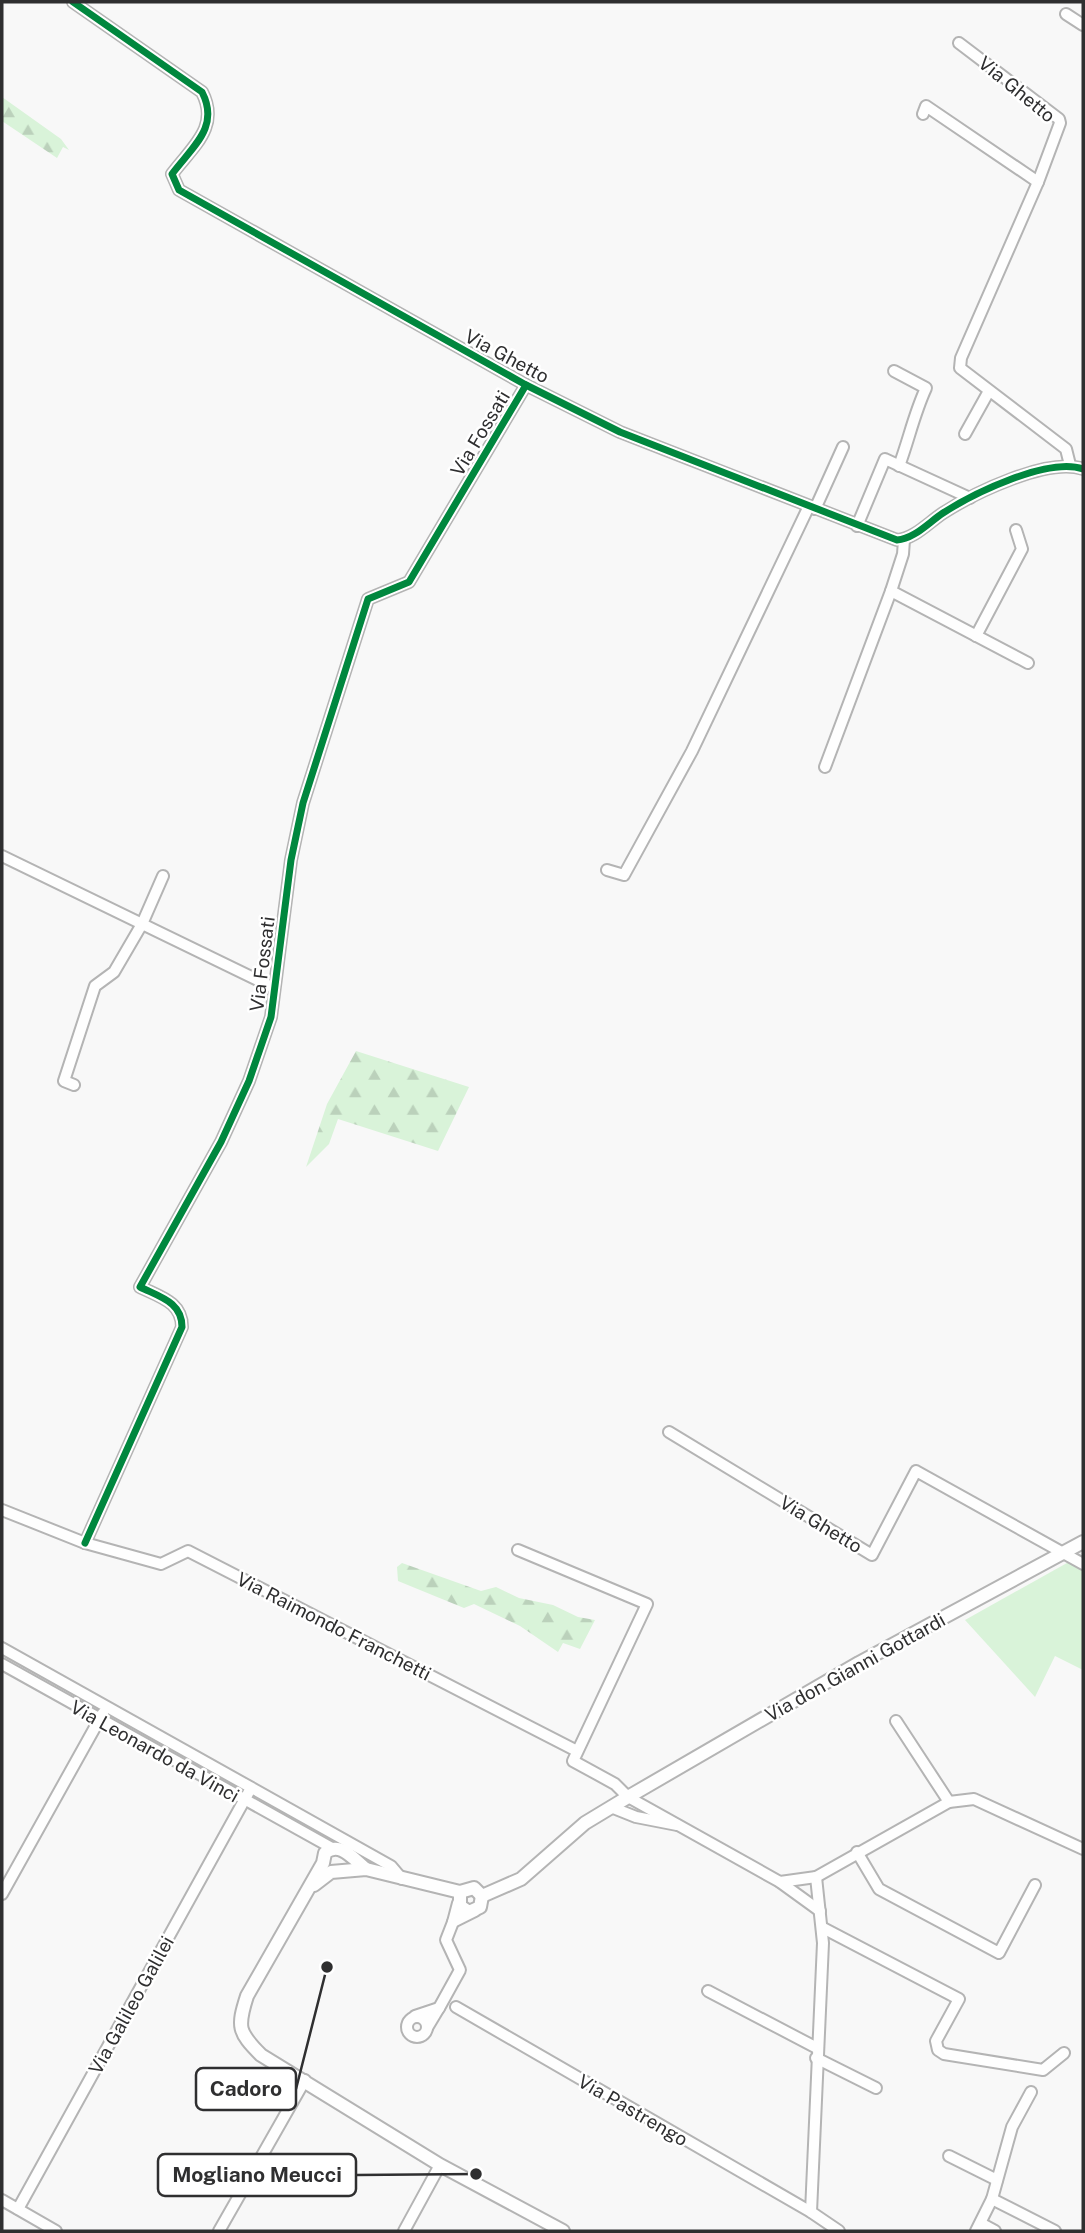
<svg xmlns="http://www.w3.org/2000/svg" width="1085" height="2233" font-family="'Public Sans',sans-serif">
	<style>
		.grass { fill: #d9f3d9 }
		.forest { fill: url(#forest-firs) }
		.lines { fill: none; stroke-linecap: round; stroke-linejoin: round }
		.minor-casing { stroke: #b4b4b4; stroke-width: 14 }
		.major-casing { stroke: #b4b4b4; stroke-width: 16 }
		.minor { stroke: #fefefe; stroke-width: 10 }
		.major { stroke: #fefefe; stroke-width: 12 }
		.cycleway-casing { stroke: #fff; stroke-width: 11 }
		.cycleway { stroke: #00873e; stroke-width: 7 }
		.labels { text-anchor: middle; stroke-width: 5; stroke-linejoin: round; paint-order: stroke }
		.street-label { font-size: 19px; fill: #2f2f30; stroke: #fff }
		.leader { fill: none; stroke: #2f2f30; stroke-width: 2.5 }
		.callout-dot { fill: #2f2f30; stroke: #fff; stroke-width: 2.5 }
		.callout { fill: #fff; stroke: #2f2f30; stroke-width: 2.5 }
		.callout-label { font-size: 21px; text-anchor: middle; font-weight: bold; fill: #2f2f30 }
	</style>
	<defs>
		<pattern id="forest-firs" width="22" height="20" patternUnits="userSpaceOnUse" patternTransform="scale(1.75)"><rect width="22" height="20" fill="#d9f3d9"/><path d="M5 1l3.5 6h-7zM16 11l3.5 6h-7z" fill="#bbd1bb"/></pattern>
	</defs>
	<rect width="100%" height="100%" fill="#f8f8f8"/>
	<polygon class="grass" points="1083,1554 1083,1670 1055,1656 1035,1697 965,1620"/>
	<g class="forest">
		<polygon points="2,97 61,139 69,150 63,147 57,158 2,121"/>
		<polygon points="356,1051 469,1087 438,1151 338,1119 329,1144 306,1167 327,1104"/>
		<polygon points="402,1563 481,1591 496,1587 519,1598 553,1605 578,1617 595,1620 580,1649 563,1643 558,1652 520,1626 474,1604 464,1608 398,1581 397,1567"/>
	</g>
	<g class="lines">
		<g class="minor-casing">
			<g id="minor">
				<path d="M73 2 202 92C220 127 193 146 172 174L179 190 526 385 620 432 897 540C914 539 928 523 943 513 974 493 1048 457 1083 469"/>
				<polyline points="1066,14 1083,25"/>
				<polyline points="959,43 1059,119 1060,123 1038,182 961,358 960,368 1066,449 1070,465"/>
				<polyline points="923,114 926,106 1038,182"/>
				<path d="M894 371 926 388C914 414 909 439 899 466"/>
				<polyline points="965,434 989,391"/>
				<polyline points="815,509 843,447"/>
				<polyline points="857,526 885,459 970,498"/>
				<polyline points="891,591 1028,663"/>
				<polyline points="976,636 1022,549 1016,530"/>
				<polyline points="825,767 891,591 903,554 904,540"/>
				<polyline points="2,856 274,988"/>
				<polyline points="607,870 624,875 692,751 809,506"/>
				<polyline points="74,1085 64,1081 95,986 114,972 142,924 163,876"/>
				<polyline points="669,1432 872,1555 916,1471 1083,1564"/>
				<polyline points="2,1510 85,1543 161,1564 188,1551 577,1751"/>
				<path d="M85 1543 182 1327C182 1302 160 1297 140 1287L221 1142 249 1081 271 1017 291 860 303 803 368 599 409 582 526 385"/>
				<polyline points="518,1550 647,1604 573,1761 615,1784 628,1797 780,1882 816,1877 949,1802 896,1721"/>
				<polyline points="2,1648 391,1866 402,1879"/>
				<polyline points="2,1664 332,1848"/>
				<polyline points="949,1802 974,1799 1083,1849"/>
				<polyline points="611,1807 636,1817 677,1825"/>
				<polyline points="857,1852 879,1889 999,1953 1035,1885"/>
				<polyline points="816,1877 823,1943 811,2212 839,2231"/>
				<polyline points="780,1882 820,1911"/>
				<polyline points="2,1894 103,1713"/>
				<polyline points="458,1903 453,1922 475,1911"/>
				<polyline points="823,1928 959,1999 936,2041 938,2050 944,2054 1043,2070 1064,2053"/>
				<polyline points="708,1991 817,2048"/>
				<polyline points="456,2007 811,2212"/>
				<polyline points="439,2008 460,1970 446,1940 453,1922"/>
				<polyline points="415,2016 439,2008 427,2028"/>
				<circle cx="417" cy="2027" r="10"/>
				<polyline points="816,2058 876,2088"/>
				<polyline points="949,2156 997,2180"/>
				<polyline points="992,2199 1055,2231"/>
				<polyline points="2,2200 56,2231"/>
				<polyline points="18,2209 251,1788"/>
				<polyline points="982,2224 995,2231"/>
				<polyline points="219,2231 305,2080"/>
				<polyline points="404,2231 440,2165"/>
				<polyline points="976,2231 992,2199 1012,2127 1031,2092"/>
			</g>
		</g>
		<g class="major-casing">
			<g id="major">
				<path d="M366 1869C354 1860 340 1840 325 1853L323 1863 247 1996C237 2027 238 2032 261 2055L440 2165 563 2231"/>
				<polyline points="314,1885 331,1872 366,1869 460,1892 474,1888 482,1896"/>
				<polyline points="460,1892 460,1906 469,1912 480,1907 482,1896"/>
				<polyline points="482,1896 521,1879 585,1823 628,1797 859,1663 1083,1542"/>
			</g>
		</g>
		<use href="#minor" class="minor"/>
		<use href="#major" class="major"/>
		<g class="cycleway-casing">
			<g id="cycleway">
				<path d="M73 2 202 92C220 127 193 146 172 174L179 190 526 385 620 432 897 540C914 539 928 523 943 513 974 493 1048 457 1083 469"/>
				<path d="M85 1543 182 1327C182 1302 160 1297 140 1287L221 1142 249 1081 271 1017 291 860 303 803 368 599 409 582 526 385"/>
			</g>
		</g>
		<use href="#cycleway" class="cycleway"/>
	</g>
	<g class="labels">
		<g class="street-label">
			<text transform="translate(1017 89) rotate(39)" y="7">Via Ghetto</text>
			<text transform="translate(507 356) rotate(28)" y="7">Via Ghetto</text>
			<text transform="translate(480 433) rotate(-59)" y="7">Via Fossati</text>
			<text transform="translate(262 964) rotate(-83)" y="7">Via Fossati</text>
			<text transform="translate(821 1524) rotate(31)" y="7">Via Ghetto</text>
			<text transform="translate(334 1626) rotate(27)" y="7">Via Raimondo Franchetti</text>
			<text transform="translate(855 1667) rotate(-29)" y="7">Via don Gianni Gottardi</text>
			<text transform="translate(155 1751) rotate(29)" y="7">Via Leonardo da Vinci</text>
			<text transform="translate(131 2005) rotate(-61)" y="7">Via Galileo Galilei</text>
			<text transform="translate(633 2110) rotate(30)" y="7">Via Pastrengo</text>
		</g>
	</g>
	<path class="leader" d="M327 1967L296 2089M476 2174L356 2175"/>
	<g class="callout-dot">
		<circle cx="327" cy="1967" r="7"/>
		<circle cx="476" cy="2174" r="7"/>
	</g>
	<g class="callout">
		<rect x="196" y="2068" width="100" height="42" rx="7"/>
		<rect x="158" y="2154" width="198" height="42" rx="7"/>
	</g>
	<g class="callout-label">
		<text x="246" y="2096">Cadoro</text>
		<text x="257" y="2182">Mogliano Meucci</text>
	</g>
	<rect width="1085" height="2233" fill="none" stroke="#2f2f30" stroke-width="7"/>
</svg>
